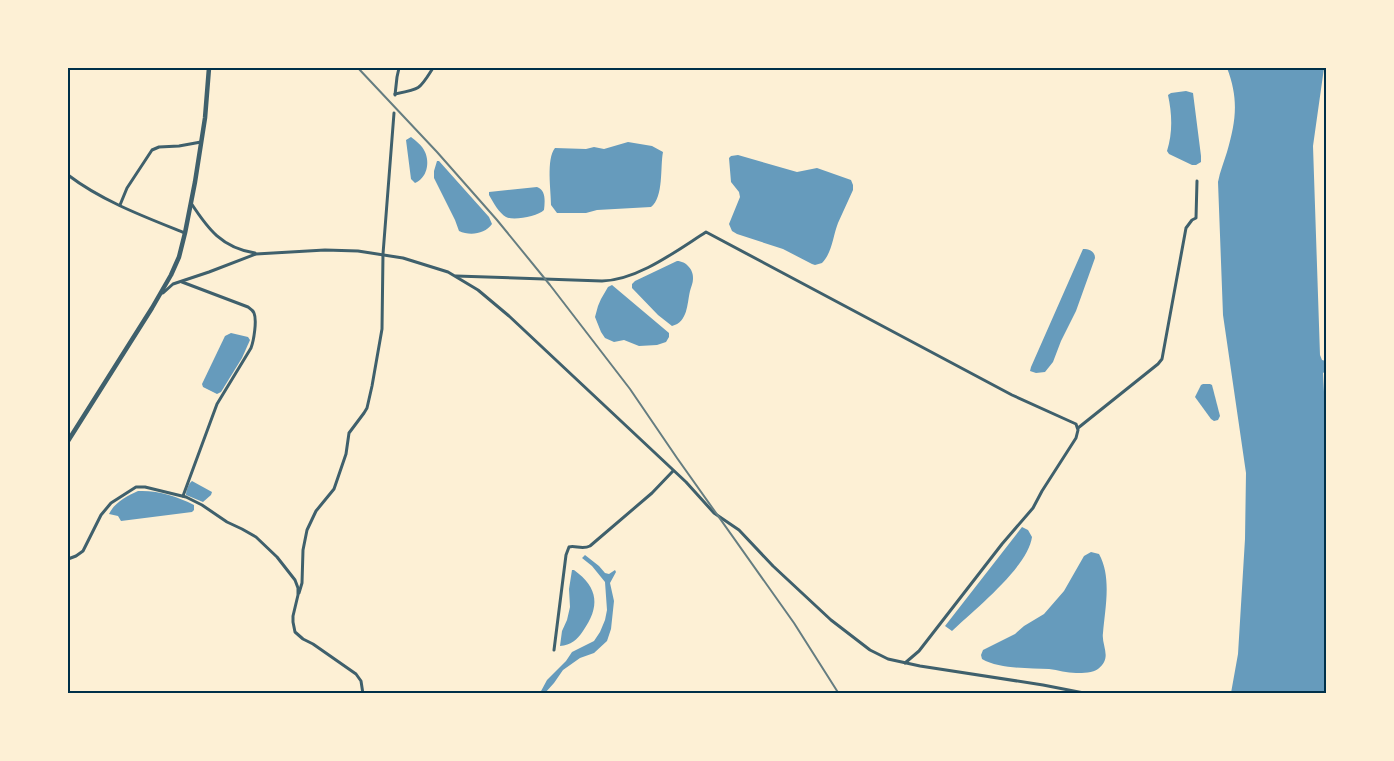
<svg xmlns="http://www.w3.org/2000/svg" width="1394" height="761" font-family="Montserrat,sans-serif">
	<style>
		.water { fill: #669bbc }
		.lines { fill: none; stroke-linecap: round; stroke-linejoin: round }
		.minor { stroke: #3f606c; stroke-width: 3 }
		.tertiary { stroke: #3f606c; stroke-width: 4.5 }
		.rail { stroke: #657d81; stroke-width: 2 }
		.neatline { fill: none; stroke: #003049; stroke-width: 2 }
	</style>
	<rect width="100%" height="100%" fill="#fdf0d5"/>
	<g class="water">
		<path d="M1227 68H1324L1313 146 1320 355 1322 360 1326 361V371L1323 373 1324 392 1326 407V693H1231L1238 654 1245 539 1246 473 1223 315 1218 182C1220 171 1224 162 1227 152 1236 121 1239 99 1227 68Z"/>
		<path d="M1186 91 1193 93 1201 156V162L1196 165H1192L1169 154 1167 151C1173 132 1172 114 1168 95L1171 93Z"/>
		<path d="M411 137C416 141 422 145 425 152 430 163 427 178 415 183L411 179 406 140Z"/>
		<path d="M628 142 652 146 663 152C660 167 664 197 651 207L597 210 586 213H557L551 205C551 190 546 159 555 148L586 149 594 147 604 149Z"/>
		<path d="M738 155 797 172 817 168 851 180 853 185V190C848 201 843 212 838 223 833 236 832 253 822 263L815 265 812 264 783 249 737 234 732 231 729 224 740 197 739 192 731 182 729 158 731 156Z"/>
		<path d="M437 161H439L489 217 492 224C485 234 470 236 459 231L455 220 434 178V171Z"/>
		<path d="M537 187C546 190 545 201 544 210 538 216 514 221 506 217 499 213 493 202 489 195V192Z"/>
		<path d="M1083 249C1089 249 1095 251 1095 258L1076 311 1061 341 1053 362 1045 372 1036 373 1030 371 1031 367Z"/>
		<path d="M677 261C686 261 694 270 693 279 693 283 691 287 690 291 687 304 688 322 672 326L658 315 632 288V284L635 281Z"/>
		<polygon points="612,285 669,333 669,337 666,342 657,345 639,346 624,340 614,342 605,338 601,332 595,317 598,306 601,299 608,287"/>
		<polygon points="231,333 248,337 250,340 242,358 221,392 217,394 203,387 202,384 225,336"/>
		<polygon points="1203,384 1210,384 1212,385 1220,416 1218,420 1214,421 1211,419 1195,397 1201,385"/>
		<path d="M192 481 212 492 211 495 203 502 186 495C186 490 189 483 192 481Z"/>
		<path d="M138 491C157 490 177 496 194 505V510L192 512 121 521 118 516 109 514C114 503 127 496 138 491Z"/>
		<path d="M1022 527 1028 530 1032 537C1028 567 974 610 952 631L945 626Z"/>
		<path d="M1091 552 1099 554C1112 577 1105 609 1103 633 1101 645 1113 658 1098 669 1093 673 1083 673 1076 673 1067 673 1058 670 1049 669 1029 668 999 669 982 659L981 655 983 650 1015 634 1024 626 1044 614 1064 591 1084 556Z"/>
		<polygon points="585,555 599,566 605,573 609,574 615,570 616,572 610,583 614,601 611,629 607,641 594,653 580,658 563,670 554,683 545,693 540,693 547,680 566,661 572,652 594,641 600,632 605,620 607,610 605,582 592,566 582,558"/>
		<path d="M572 570H574C599 588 600 607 583 631 577 640 571 645 560 646L562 631 567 620 570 607 569 589Z"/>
	</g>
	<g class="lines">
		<g class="minor">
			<path d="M395 94C421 89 419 90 433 68"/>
			<polyline points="395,95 397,77 399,68"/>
			<path d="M68 175C102 201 145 217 185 233"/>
			<path d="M191 203C208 229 222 248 255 253"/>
			<polyline points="120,205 127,188 152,150 159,147 179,146 201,142"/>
			<path d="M456 276 602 281C638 280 676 251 706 232L1012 395 1076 424 1078 430 1076 438 1042 491 1033 508 1002 544 919 651 905 663"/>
			<path d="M182 282 248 307C251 309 253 310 254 313 257 320 254 340 251 348L217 404 183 496"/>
			<polyline points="163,293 173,284 209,272 256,254 325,250 358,251 403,258 448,272 478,290 509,316 686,482 714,513 739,530 773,566 831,620 870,650 888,659 920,666 1043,685 1089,694"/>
			<polyline points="1078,428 1158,364 1162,359 1186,228 1192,220 1196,218 1197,181"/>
			<polyline points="68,559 76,556 83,551 101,515 111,503 136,487 145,487 186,497 202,505 227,522 242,529 256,537 277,557 295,580 298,588 298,595 293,616 293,622 295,632 303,639 313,644 356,674 361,681 363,694"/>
			<polyline points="299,593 302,583 303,550 307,530 316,511 334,489 346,454 349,433 364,413 367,408 372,386 382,329 383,254 394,113"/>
			<path d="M554 650 566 555 569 547C575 545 582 550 590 546L652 493 673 471"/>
		</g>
		<polyline class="tertiary" points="68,441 152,308 171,275 179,257 185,233 195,182 205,118 209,68"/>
		<polyline class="rail" points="358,68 437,152 497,220 550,285 630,389 677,458 794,623 839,694"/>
	</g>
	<rect width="1394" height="761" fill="none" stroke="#fdf0d5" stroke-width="138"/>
	<rect x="69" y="69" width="1256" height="623" class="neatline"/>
</svg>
